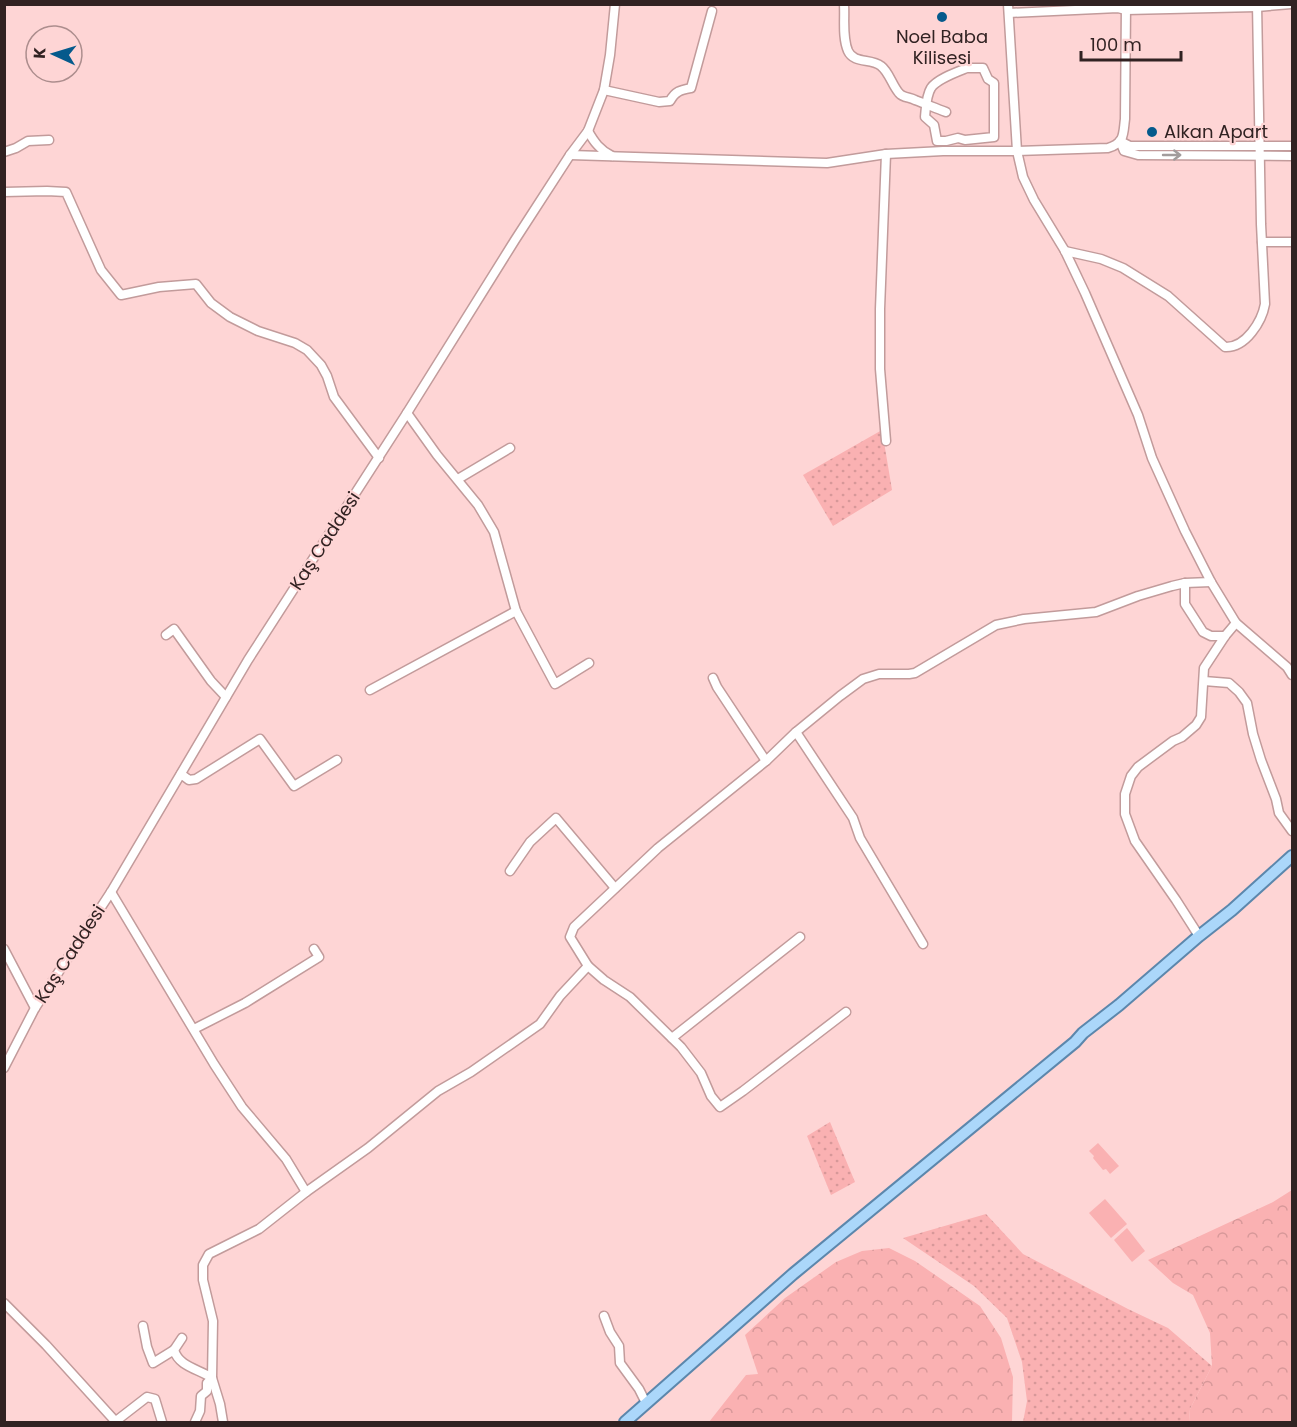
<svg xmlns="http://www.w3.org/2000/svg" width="1297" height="1427" font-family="Poppins,sans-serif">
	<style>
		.grass { fill: url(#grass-dots) }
		.forest { fill: url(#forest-crowns) }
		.park { fill: #fab1b2 }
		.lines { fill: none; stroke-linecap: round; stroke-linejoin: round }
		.minor-casing { stroke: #c29b9b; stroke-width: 11 }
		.major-casing { stroke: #5c87ac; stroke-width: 14 }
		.minor { stroke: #fff; stroke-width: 8 }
		.major { stroke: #abd7fa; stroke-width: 10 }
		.oneway { stroke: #a29c9c }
		.poi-dot { fill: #055a8c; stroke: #fed5d5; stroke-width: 2 }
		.labels { text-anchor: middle; stroke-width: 4.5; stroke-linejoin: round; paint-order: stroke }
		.poi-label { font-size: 18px; fill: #312222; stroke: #fed5d5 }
		.street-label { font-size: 18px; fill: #312222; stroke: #fed5d5 }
	</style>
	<defs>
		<pattern id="grass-dots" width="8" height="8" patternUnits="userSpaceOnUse" patternTransform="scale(1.5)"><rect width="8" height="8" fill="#fab1b2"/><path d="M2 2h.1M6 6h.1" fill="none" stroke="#d79899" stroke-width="1.8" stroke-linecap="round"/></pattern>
		<pattern id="forest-crowns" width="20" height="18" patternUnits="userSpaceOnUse" patternTransform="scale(1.5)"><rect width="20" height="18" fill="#fab1b2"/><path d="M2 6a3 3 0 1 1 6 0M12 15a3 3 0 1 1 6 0" fill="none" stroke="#d79899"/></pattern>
	</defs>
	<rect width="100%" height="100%" fill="#fed5d5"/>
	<g class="grass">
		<polygon points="882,430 892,490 833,526 803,475"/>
		<polygon points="830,1122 855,1182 831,1195 807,1136"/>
		<polygon points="986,1214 1023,1254 1128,1309 1168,1328 1212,1366 1190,1409 1189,1422 1023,1422 1027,1401 1022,1362 1007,1318 974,1286 903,1238"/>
	</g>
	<g class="forest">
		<polygon points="1292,1190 1292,1422 1189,1422 1190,1409 1212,1366 1210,1333 1193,1295 1173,1283 1148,1260 1273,1202"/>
		<polygon points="889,1248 915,1261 980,1306 1001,1338 1013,1377 1012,1422 709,1422 746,1375 758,1374 745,1335 785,1298 836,1262 862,1251"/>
	</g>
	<g class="park">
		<polygon points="1098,1143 1119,1166 1110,1174 1106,1169 1103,1170 1093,1158 1094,1156 1089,1151"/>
		<polygon points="1105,1199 1127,1224 1111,1238 1089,1213"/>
		<polygon points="1127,1228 1145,1251 1132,1262 1114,1240"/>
	</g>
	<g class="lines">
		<g class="minor-casing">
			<g id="minor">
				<path d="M844 4C845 19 842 37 848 51 854 64 871 58 881 66 889 72 892 85 899 93 903 98 910 97 915 100 926 104 935 108 946 112"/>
				<polyline points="1008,4 1017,151 1023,177 1034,200 1065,251 1085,293 1138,415 1152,458 1185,531 1211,582 1236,623 1287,667 1292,675"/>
				<polyline points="1009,13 1118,8 1126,10 1257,7 1291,4"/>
				<path d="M967 68H983L988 79 994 83V137L965 140 958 138 946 141H937L934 125 925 117C926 108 926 96 931 88 937 79 957 72 967 68Z"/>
				<path d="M604 90 659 102 670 101C675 91 681 90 691 88L712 11"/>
				<path d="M588 131C594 142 600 150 612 156"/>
				<polyline points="1120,141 1124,151 1138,155 1292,156"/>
				<polyline points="1120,141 1130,146 1292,146"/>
				<polyline points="4,152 16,148 28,141 49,140"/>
				<path d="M570 155 827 163 886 154 943 151H1017L1108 148C1125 143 1123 134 1125 119L1126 4"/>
				<polyline points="4,192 47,191 66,192 101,270 121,295 159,287 196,284 211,303 230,317 258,331 295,343 307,350 321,365 327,376 334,397 379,458"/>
				<polyline points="1262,242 1292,242"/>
				<path d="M1065 251 1101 259 1123 268 1168 296 1225 347C1246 348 1262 321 1265 304L1261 224 1257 4"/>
				<polyline points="407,413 437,455 478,505 494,532 516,611 555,684 589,663"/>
				<polyline points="886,441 880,369 880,309 886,154"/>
				<polyline points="458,479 510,448"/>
				<polyline points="1185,583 1185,604 1203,632 1211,636 1225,636"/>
				<polyline points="166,635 174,629 211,681 226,697"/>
				<polyline points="713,678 717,687 766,761"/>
				<polyline points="1204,681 1229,683 1239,692 1247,703 1253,734 1261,760 1276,799 1279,813 1292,831"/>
				<polyline points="370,690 516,611"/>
				<polyline points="796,732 853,818 860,838 923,944"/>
				<polyline points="181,774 189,780 196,779 260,739 294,786 337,760"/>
				<polyline points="510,871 530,842 556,818 615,888"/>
				<polyline points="111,892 214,1064 242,1107 286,1159 306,1192"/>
				<polyline points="1199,936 1176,900 1135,841 1125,814 1125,794 1131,776 1138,767 1173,741 1182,737 1196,725 1201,717 1204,668 1225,636 1236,623"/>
				<polyline points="4,949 35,1008"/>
				<polyline points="588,966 604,980 630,997 681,1047 701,1073 711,1096 720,1107 743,1091 846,1012"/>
				<polyline points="194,1029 245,1003 319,957 314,949"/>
				<polyline points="672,1038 800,937"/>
				<polyline points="4,1068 35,1008 111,892 248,660 407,413 515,240 570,155 588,131 604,90 610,55 615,4"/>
				<polyline points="4,1303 46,1345 116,1422"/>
				<polyline points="604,1316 610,1332 619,1346 620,1363 639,1389 646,1403"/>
				<polyline points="143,1326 147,1347 153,1363 174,1350"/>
				<path d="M182 1338 174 1350C179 1367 199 1369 212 1378L207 1383V1391L201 1396 200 1411 195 1422"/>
				<polyline points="116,1421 147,1397 155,1399 162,1422"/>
				<polyline points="223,1422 220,1404 212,1378 213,1321 203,1280 203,1265 209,1254 259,1229 306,1192 368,1148 438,1091 471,1072 540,1024 560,996 588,966 570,937 574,927 658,848 766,761 796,732 840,696 863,679 879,674 909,674 915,673 996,625 1024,619 1096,612 1138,596 1172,586 1185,583 1211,582"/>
			</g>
		</g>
		<g class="major-casing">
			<polyline id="major" points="625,1422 793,1274 1075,1042 1083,1033 1119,1005 1199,936 1232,910 1292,856"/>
		</g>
		<use href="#minor" class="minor"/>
		<use href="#major" class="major"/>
	</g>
	<defs><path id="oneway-shaft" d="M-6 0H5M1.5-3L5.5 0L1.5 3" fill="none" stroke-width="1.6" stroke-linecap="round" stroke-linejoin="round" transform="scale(1.5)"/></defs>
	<use class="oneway" href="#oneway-shaft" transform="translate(1172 155)"/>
	<g class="poi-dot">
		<circle cx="942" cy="17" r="6"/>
		<circle cx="1152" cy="132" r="6"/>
	</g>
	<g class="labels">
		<g class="poi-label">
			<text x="942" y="43">Noel Baba<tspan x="942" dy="21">Kilisesi</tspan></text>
			<text x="1164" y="138" text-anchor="start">Alkan Apart</text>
		</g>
		<g class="street-label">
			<text transform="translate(325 541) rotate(-57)" y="6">Kaş Caddesi</text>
			<text transform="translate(70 954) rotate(-57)" y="6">Kaş Caddesi</text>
		</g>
	</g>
	<rect width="1297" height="1427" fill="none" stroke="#312222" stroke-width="12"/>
	<g transform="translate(54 54) rotate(274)"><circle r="28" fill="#fed5d5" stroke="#ac8d8d" stroke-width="1.5"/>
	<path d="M0-4.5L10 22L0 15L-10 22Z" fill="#055a8c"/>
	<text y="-9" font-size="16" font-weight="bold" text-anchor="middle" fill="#312222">K</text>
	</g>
	<path d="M1081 51v9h100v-9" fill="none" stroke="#312222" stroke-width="3"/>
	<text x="1090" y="51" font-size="18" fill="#312222" stroke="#fed5d5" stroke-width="4.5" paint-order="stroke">100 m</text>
</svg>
